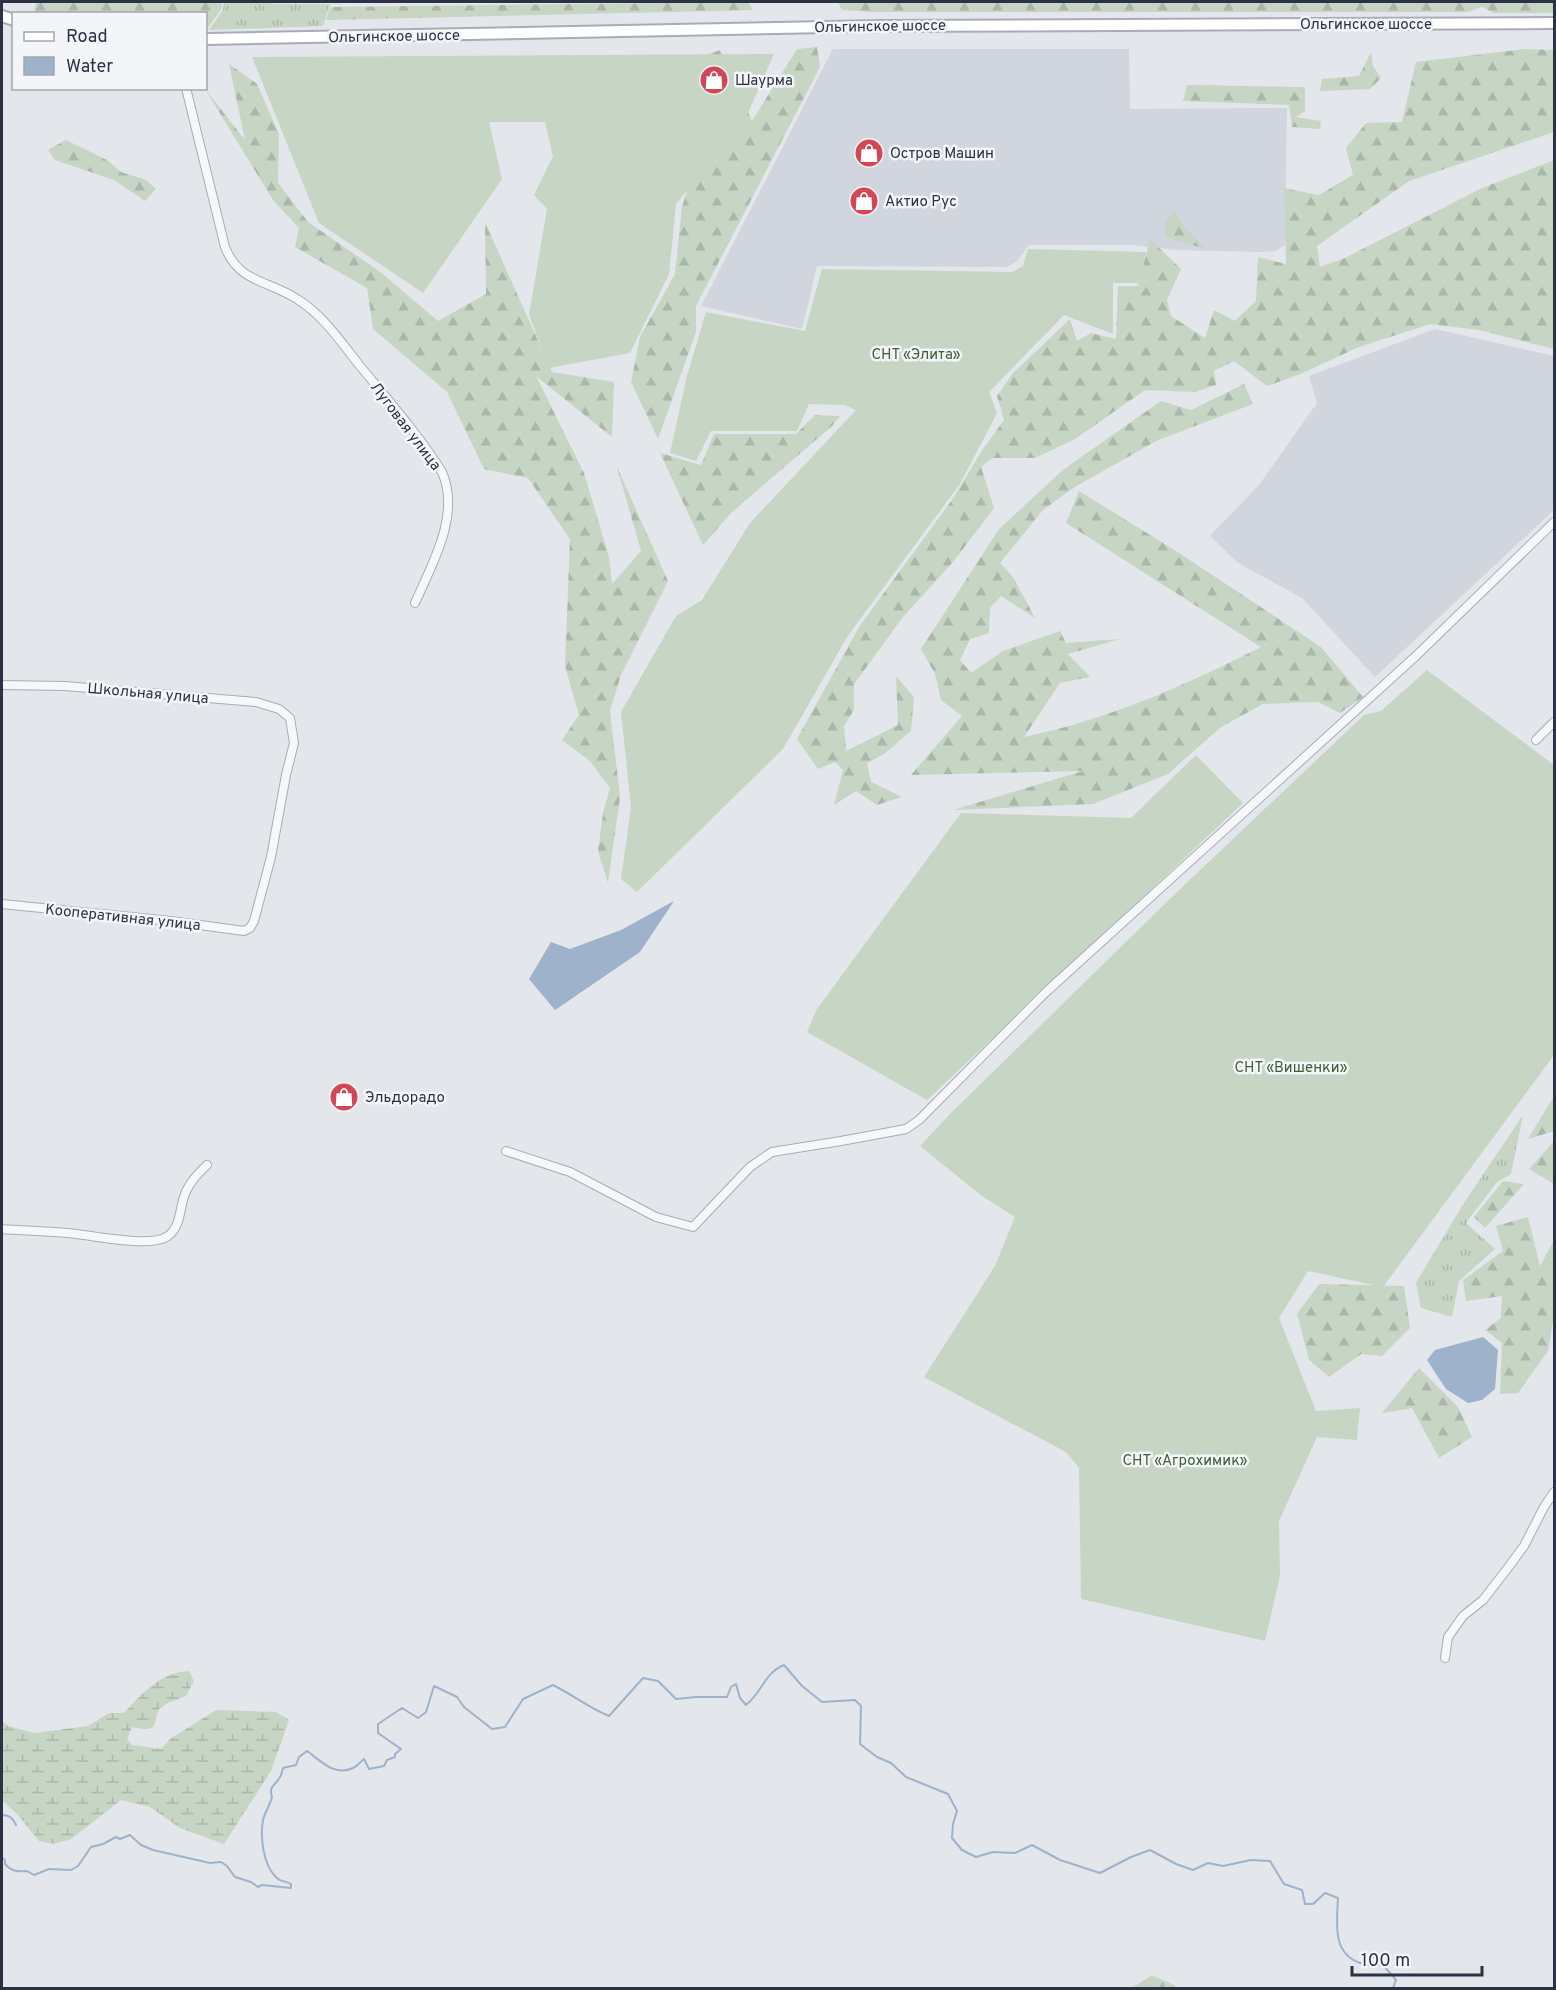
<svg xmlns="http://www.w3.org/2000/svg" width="1556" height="1990" font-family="Overpass,sans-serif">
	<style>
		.built { fill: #d1d5dd }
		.grass { fill: url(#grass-tufts) }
		.forest { fill: url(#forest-firs) }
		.wetland { fill: url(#wetland-marsh) }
		.garden { fill: #c7d5c4 }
		.water { fill: #9eb2cb }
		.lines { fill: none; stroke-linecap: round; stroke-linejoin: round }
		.stream { stroke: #9eb2cb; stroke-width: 2 }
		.minor-casing { stroke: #a8acb6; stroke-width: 10 }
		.secondary-casing { stroke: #a8acb6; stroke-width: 14 }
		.minor { stroke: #f6f7f9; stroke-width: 8 }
		.secondary { stroke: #fff; stroke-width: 10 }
		.labels { text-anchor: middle; stroke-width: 5; stroke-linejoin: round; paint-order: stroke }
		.street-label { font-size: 15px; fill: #2a3244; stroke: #f3f5f8 }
		.poi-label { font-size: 15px; fill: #2a3244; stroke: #f3f5f8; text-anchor: start }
		.park-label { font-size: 15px; fill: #3d6037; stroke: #f3f5f8 }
	</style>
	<defs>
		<pattern id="grass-tufts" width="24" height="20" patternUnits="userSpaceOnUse" patternTransform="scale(1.5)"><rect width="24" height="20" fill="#c7d5c4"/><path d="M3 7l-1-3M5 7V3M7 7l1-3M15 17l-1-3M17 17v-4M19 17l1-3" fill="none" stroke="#abb7aa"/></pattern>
		<pattern id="forest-firs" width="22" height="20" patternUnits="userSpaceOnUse" patternTransform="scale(1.5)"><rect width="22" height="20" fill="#c7d5c4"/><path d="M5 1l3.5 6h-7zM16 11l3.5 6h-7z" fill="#abb7aa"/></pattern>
		<pattern id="wetland-marsh" width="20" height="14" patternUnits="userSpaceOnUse" patternTransform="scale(1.5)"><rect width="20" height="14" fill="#c7d5c4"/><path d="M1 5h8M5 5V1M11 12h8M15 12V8" fill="none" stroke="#abb7aa"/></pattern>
	</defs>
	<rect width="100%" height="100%" fill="#e3e6eb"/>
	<g class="built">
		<polygon points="833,49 1129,49 1130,109 1287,108 1285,245 1275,251 1262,252 1175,250 1134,245 1029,245 1016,262 1006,267 817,266 802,329 701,306"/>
		<polygon points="1435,329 1554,356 1554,510 1375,677 1302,598 1238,563 1210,536 1259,485 1317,403 1309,376"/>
	</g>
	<g class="grass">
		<polygon points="224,2 270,2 273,4 330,4 323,26 209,30 223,10"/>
		<polygon points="1523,1115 1511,1174 1497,1182 1466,1223 1495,1249 1459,1281 1452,1317 1421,1308 1416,1283 1462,1206"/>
	</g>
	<g class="forest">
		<polygon points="36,2 222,2 222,8 207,29 206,14 38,13 34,13"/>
		<polygon points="748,2 753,10 326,20 330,7"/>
		<polygon points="838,2 1554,2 1554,13 1494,13 1482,7 1468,12 876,12 842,10"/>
		<polygon points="817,47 820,67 696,306 696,332 658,439 631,382 640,337 675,274 682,207 703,137 693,60 720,50 752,121 797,49"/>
		<polygon points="1525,49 1554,50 1554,132 1409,181 1317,246 1320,267 1345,258 1482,188 1554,160 1554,349 1479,330 1430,324 1359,347 1298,375 1267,386 1234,361 1214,371 1216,385 1195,392 1145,390 1075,439 1035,458 993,458 981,467 994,508 953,562 903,617 854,684 854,710 844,726 846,751 898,725 896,676 914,697 911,731 884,754 867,763 871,782 902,797 877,805 856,791 834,805 843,770 835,762 818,769 797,739 859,627 954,497 981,452 1004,420 997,396 1013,373 1070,319 1077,341 1091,333 1116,339 1118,286 1138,286 1150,239 1181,269 1167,300 1171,316 1205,338 1214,310 1235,321 1256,301 1258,257 1286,264 1284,188 1319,195 1353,175 1346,148 1366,123 1402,122 1416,62"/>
		<polygon points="1371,52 1373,66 1381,78 1370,89 1320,91 1322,79 1359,76"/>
		<polygon points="229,64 257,84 279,134 278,183 308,222 379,271 438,321 486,294 485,222 552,372 614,382 612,437 536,376 584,473 609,557 612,584 641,551 617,467 668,581 621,675 610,711 620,797 608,883 598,851 603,813 610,788 590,761 562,740 579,715 565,666 570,539 528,478 484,469 447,392 373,329 367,288 295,247 299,228 273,200 205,89 245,140"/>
		<polygon points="1187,85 1305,87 1305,111 1296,117 1321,121 1320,129 1292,127 1289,105 1183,101"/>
		<polygon points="66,140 107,160 121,172 146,180 156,189 145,201 114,180 55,160 48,150"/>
		<polygon points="1174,211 1187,230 1205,249 1165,236 1165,223"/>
		<path d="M1244 384 1253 404 1158 440 1073 488 1043 510 1000 563 1013 577 1035 618 1001 596 990 608 989 633 970 639 960 660 971 673 1003 651 1060 631 1066 643 1120 639 1068 654 1090 677 1060 683 1024 737C1107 720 1186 685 1261 647L1066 523 1079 491 1176 551 1321 647 1363 697 1340 713 1318 702 1263 704 1221 727 1168 774 1093 804 953 810 1083 771 911 775 962 716 941 700 935 674 921 649 999 529 1064 469 1161 401 1191 410Z"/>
		<polygon points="815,415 840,416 832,426 731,513 703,545 660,453 701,465 714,434 796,434"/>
		<polygon points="1554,1096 1554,1131 1528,1139"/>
		<polygon points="1554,1141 1554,1184 1529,1169"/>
		<polygon points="1503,1181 1524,1184 1485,1228 1474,1217"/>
		<polygon points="1528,1217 1540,1266 1554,1240 1554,1315 1548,1351 1518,1393 1500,1394 1502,1343 1485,1330 1501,1318 1502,1296 1466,1301 1463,1280 1503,1251 1496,1226"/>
		<polygon points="1319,1284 1404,1286 1410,1328 1382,1356 1361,1354 1329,1377 1309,1360 1297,1314"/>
		<polygon points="1419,1368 1458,1407 1472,1437 1439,1458 1412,1408 1382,1413"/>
		<polygon points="1152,1975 1174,1985 1177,1988 1132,1988"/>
	</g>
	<path class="wetland" d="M189 1671 194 1681 186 1696 168 1703 159 1709C152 1729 157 1732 132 1727L127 1739 132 1745 161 1749 170 1739 216 1710 276 1712 289 1720 271 1771 224 1844 180 1828 150 1807 121 1800 71 1839 54 1844 39 1841 18 1815 3 1801 2 1721 8 1726 34 1733 88 1726 109 1713H124C143 1693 159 1673 189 1671Z"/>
	<g class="garden">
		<polygon points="774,54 744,122 676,204 669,274 630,353 549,368 529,315 547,209 534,195 553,156 545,122 489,122 502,179 423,293 319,223 252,57"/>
		<polygon points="1028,249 1146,252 1139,283 1113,283 1113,334 1064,315 989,392 997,413 960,484 847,637 783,749 637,892 621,879 631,807 621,712 676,616 702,600 750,523 856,410 844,405 809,404 797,431 711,431 696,461 670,453 687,376 706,312 805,331 822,269 1012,272 1023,266"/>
		<polygon points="1427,670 1554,765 1554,1055 1383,1287 1308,1271 1279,1318 1316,1411 1360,1408 1357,1440 1317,1437 1279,1521 1280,1576 1265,1641 1081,1599 1079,1468 1066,1452 924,1377 995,1266 1015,1217 982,1196 920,1146 951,1113 1176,893 1364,715 1381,711"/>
		<polygon points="1196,755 1243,803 927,1100 807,1032 817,1009 961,813 1131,818"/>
	</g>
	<g class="water">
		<polygon points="674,901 640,952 555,1010 529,979 551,942 570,949 621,930"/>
		<polygon points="1483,1337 1498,1350 1495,1389 1482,1400 1468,1403 1446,1389 1427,1360 1435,1350"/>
	</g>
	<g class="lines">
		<g class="stream">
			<path d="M2 1815C9 1815 12 1817 16 1825"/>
			<path d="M2 1858 5 1860V1864C11 1871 17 1872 27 1871L34 1875 49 1869 71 1870 78 1866 91 1847 103 1844 116 1837 120 1839 130 1835 141 1845 153 1850 210 1863 221 1862 227 1866 235 1877 251 1882 258 1887 262 1885 291 1888V1884C286 1881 281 1882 277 1878 263 1866 260 1837 263 1820 265 1812 270 1805 272 1797 268 1786 276 1785 280 1777 282 1774 282 1771 283 1768L296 1765 299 1757 307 1751C320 1760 334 1777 353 1768 358 1766 360 1762 364 1759L369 1769 384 1766 387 1760 395 1757V1754L401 1749 378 1733V1724L402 1708 418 1718 426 1712 434 1686 457 1697 464 1707 492 1729 505 1727 523 1699 553 1685C573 1695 589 1708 609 1716L643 1678 658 1681 676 1699 696 1697H727L731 1687 736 1684 740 1698 746 1705C762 1693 764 1673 784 1665L802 1686 822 1702 855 1700 861 1706 860 1744 877 1757 891 1763 906 1777 948 1794 957 1811 953 1824 952 1838 962 1850 976 1857 993 1852 1015 1853 1032 1845 1060 1860 1100 1873 1131 1857 1150 1850 1176 1864 1193 1870 1208 1863 1223 1866 1251 1860 1270 1861 1284 1884 1302 1890 1305 1904H1313L1325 1893 1338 1898C1337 1923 1331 1955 1363 1964 1369 1966 1377 1965 1383 1965L1396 1980 1393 1988"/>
		</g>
		<g class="minor-casing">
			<g id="minor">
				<path d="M186 88 225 247C239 283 268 280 297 299 323 315 341 342 360 366 388 400 418 434 442 472 461 515 432 564 415 603"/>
				<polyline points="2,685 65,686 256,702 279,709 290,718 294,743 286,775 271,857 254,921 250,928 244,931 171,921 2,904"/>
				<polyline points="1536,740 1554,722"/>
				<polyline points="506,1151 570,1172 656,1217 693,1227 750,1167 772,1152 841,1141 906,1129 919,1120 1045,993 1417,655 1554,522"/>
				<path d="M2 1229C26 1231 51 1231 76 1234 95 1236 152 1248 168 1236 184 1224 178 1201 189 1186 193 1178 201 1171 207 1165"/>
				<polyline points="1445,1658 1448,1637 1463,1616 1483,1600 1507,1569 1524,1546 1544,1507 1554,1492"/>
			</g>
		</g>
		<g class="secondary-casing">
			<g id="secondary">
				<polyline points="2,16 14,20"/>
				<polyline points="206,39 883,26 1554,23"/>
			</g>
		</g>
		<use href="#minor" class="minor"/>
		<use href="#secondary" class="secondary"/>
	</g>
	<defs>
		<g id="shop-disc" transform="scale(1.5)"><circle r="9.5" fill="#d14755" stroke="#f3f5f8"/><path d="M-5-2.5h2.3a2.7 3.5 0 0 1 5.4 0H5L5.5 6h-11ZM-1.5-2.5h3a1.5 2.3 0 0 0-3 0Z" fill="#fff"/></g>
	</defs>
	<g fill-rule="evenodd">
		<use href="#shop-disc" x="714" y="80"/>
		<use href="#shop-disc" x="869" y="153"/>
		<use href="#shop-disc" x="864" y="201"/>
		<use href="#shop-disc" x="344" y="1097"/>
	</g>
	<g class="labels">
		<g class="street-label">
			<text x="1366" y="29">Ольгинское шоссе</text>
			<text transform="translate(880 26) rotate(-1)" y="5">Ольгинское шоссе</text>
			<text transform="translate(394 36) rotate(-1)" y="5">Ольгинское шоссе</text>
			<text transform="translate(406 426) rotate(53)" y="5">Луговая улица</text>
			<text transform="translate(148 693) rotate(5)" y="5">Школьная улица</text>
			<text transform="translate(123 917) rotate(6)" y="5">Кооперативная улица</text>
		</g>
		<g class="poi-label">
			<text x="735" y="85">Шаурма</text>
			<text x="890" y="158">Остров Машин</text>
			<text x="885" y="206">Актио Рус</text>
			<text x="365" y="1102">Эльдорадо</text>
		</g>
		<g class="park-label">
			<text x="916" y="359">СНТ «Элита»</text>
			<text x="1291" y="1072">СНТ «Вишенки»</text>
			<text x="1185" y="1465">СНТ «Агрохимик»</text>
		</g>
	</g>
	<rect width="1556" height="1990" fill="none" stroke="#2a3244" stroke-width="6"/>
	<rect x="12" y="12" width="195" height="78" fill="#f3f5f8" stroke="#a3a7b0" stroke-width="1.5"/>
	<rect x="24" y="32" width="30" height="9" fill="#ffffff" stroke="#a3a7b0" stroke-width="1.5"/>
	<text x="66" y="42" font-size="18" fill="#2a3244">Road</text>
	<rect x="24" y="57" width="30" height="18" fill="#9eb2cb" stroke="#a3a7b0" stroke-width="1.5"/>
	<text x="66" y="72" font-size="18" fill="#2a3244">Water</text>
	<path d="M1352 1966v9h130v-9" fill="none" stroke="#2a3244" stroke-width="3"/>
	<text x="1361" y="1966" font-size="18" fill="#2a3244" stroke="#f3f5f8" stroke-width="4.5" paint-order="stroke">100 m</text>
</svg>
